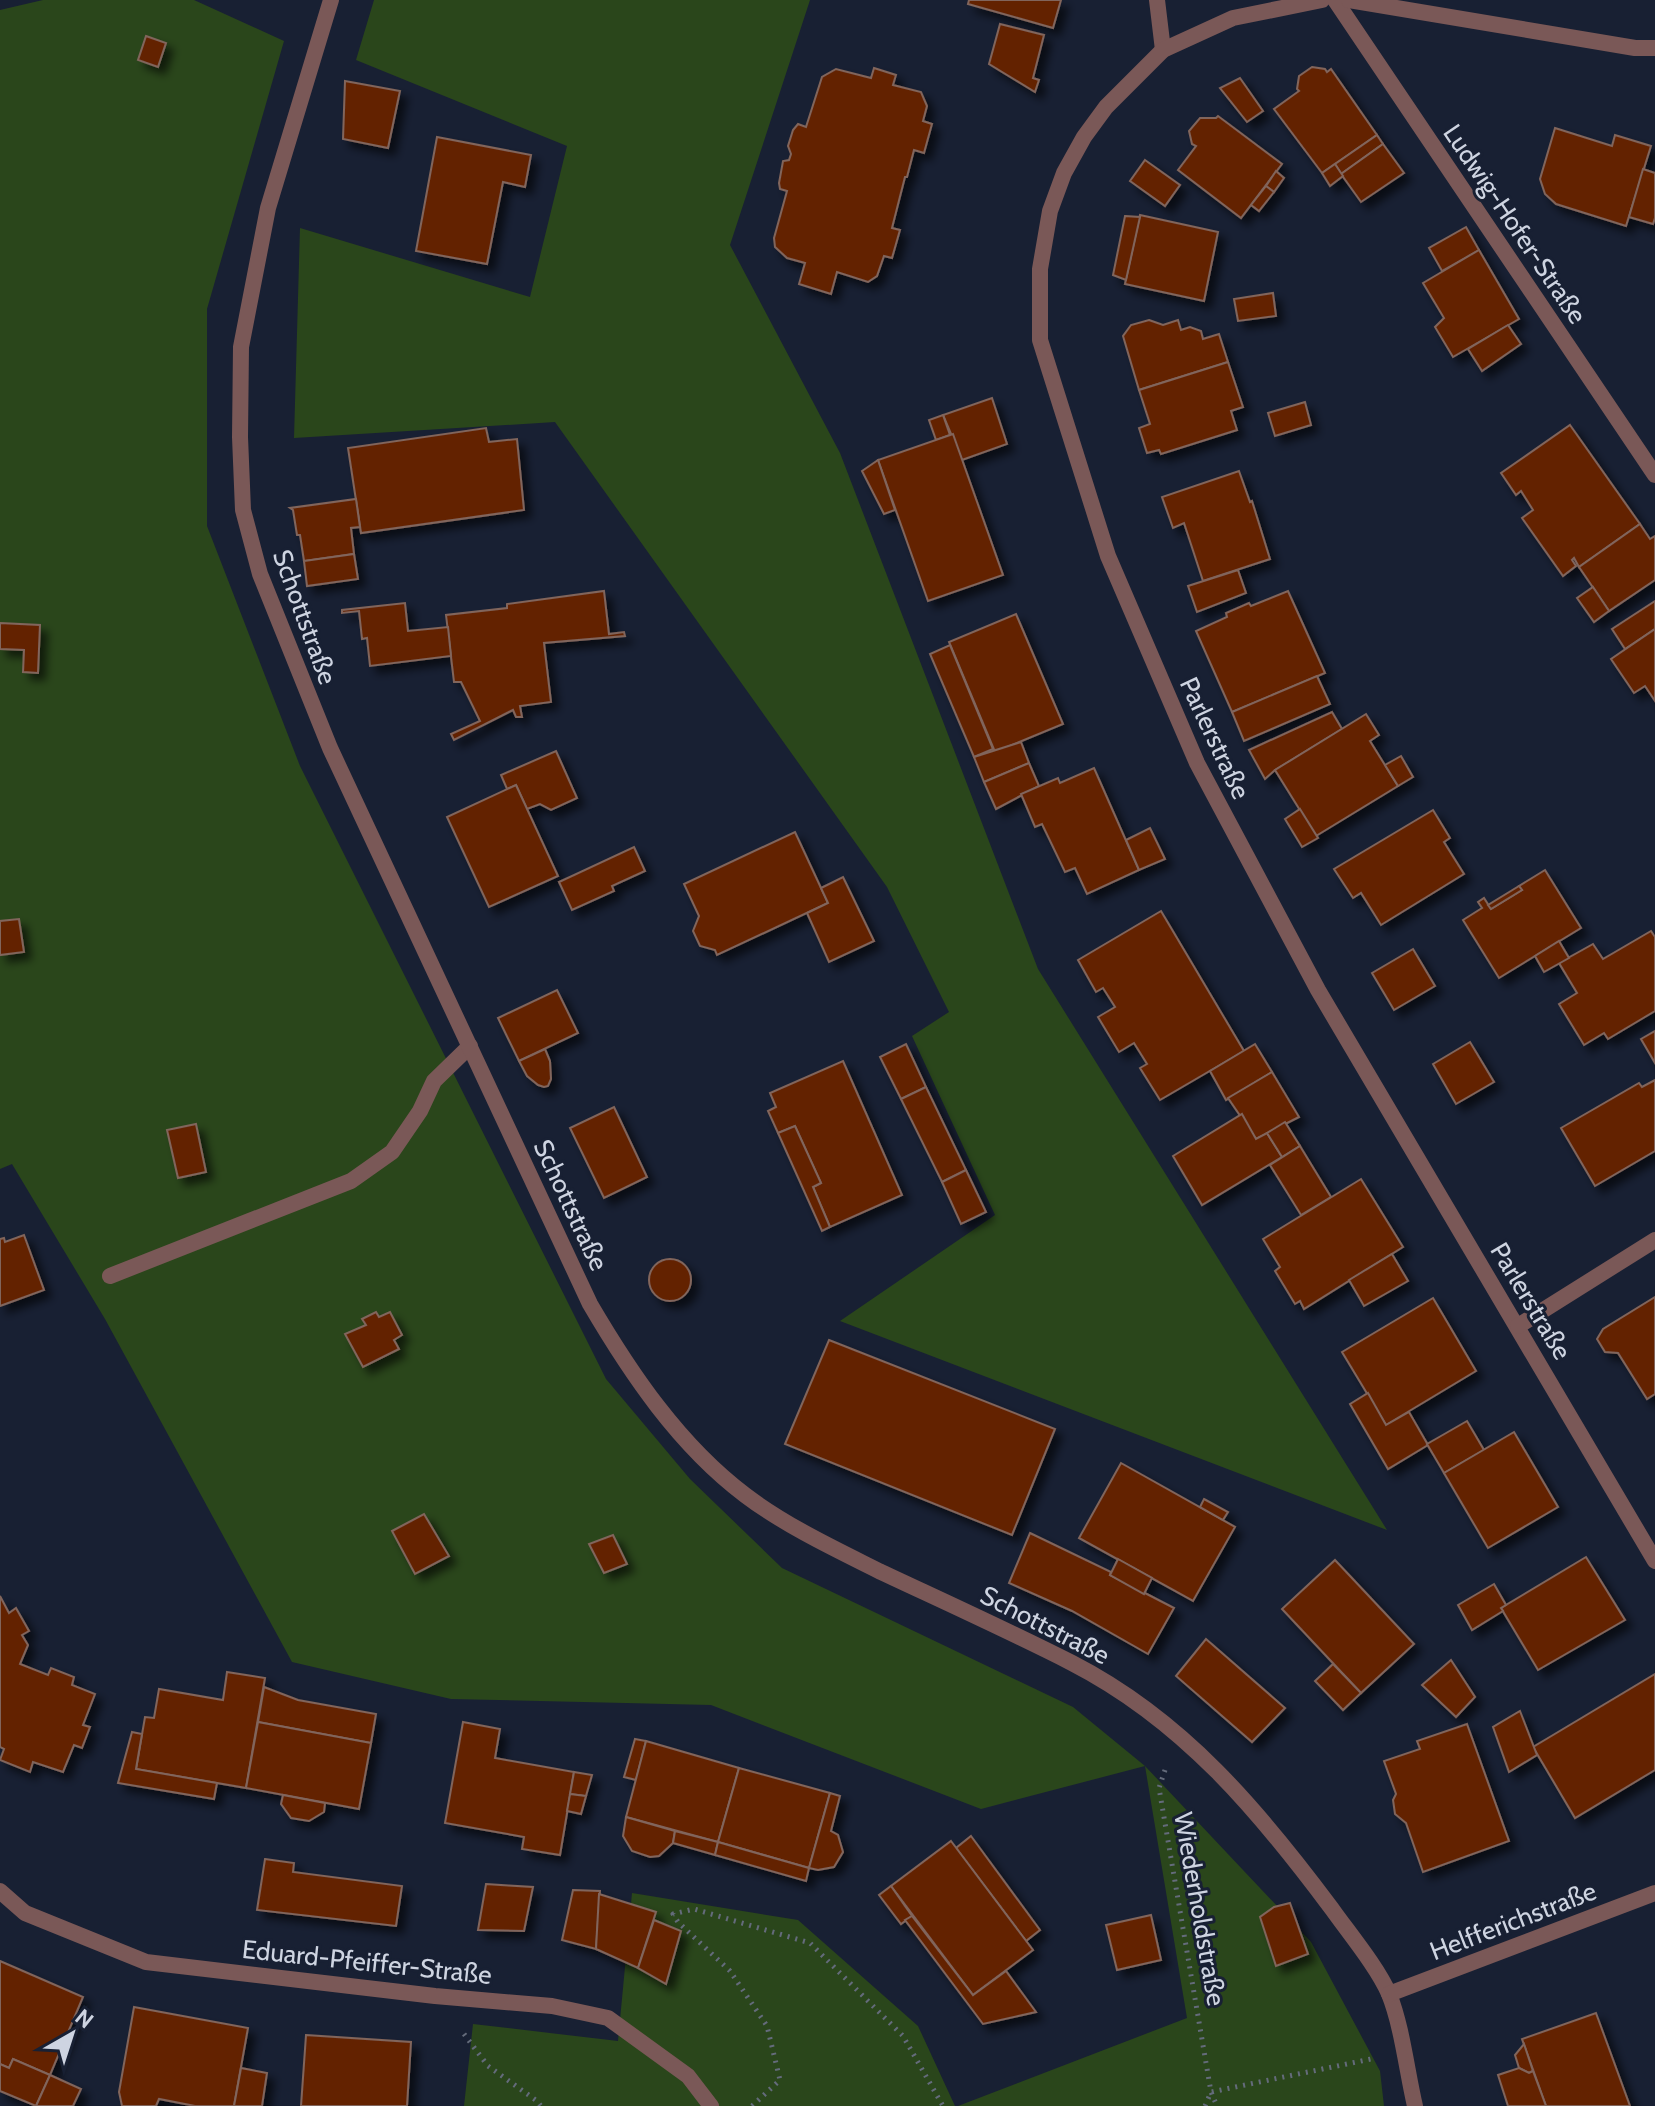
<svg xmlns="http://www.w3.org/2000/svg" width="1655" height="2106" font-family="Cabin,sans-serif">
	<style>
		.green { fill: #2a461b }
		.building { fill: #642406; stroke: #81655b; stroke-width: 2; filter: url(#shadow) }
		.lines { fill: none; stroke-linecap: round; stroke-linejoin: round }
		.path { stroke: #646b7b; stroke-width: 5; stroke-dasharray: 2 6; stroke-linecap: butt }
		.service { stroke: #7a5857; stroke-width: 16 }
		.minor { stroke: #7a5857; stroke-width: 16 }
		.labels { text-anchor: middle; stroke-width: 6; stroke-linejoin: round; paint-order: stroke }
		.street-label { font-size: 26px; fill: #ced4e1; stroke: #182033 }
	</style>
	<defs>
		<filter id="shadow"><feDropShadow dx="7" dy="7" stdDeviation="4" flood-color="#0009"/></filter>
	</defs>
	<rect width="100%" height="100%" fill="#182033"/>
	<g class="green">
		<polygon points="43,0 194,0 284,41 207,309 207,526 300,766 606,1379 690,1479 782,1568 1073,1707 1145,1766 1311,1942 1380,2071 1384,2106 958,2106 1187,2018 1145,1766 981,1809 711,1705 451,1699 292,1662 105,1319 12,1164 0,1169 0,10"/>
		<polygon points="374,0 810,0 730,245 840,453 1038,969 1387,1530 840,1321 995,1215 912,1036 949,1012 887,887 555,422 294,438 300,228 530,297 567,146 356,60"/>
		<polygon points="632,1893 798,1920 918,2026 955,2106 464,2106 473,2024 618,2041"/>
	</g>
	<g class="building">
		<polygon points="969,0 1061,0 1053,28 968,4"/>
		<polygon points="1000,24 1044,35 1033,78 1039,80 1035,92 989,64"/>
		<polygon points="146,36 166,43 158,67 138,60"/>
		<polygon points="1312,67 1325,69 1327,72 1331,69 1377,135 1322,173 1274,109 1299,91 1297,89 1299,76"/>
		<polygon points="874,68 896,75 893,85 921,92 927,106 923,121 932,124 924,153 914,150 907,177 905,177 892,228 900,230 892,258 884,256 877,276 868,282 837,272 831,294 799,284 805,263 787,258 775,247 774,238 787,191 780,189 779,183 783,161 789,160 791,154 788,146 793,130 798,124 806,127 822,77 836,69 871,78"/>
		<polygon points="1240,78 1263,111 1247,122 1220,88"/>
		<polygon points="345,81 400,91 388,148 343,139"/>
		<polygon points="1218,116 1282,164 1241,218 1178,170 1196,146 1192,144 1189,131 1200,118 1216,118"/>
		<polygon points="1555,128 1612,146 1615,135 1651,146 1626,226 1556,204 1545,194 1540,179"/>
		<polygon points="1377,135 1383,144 1341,174 1335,164"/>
		<polygon points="437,137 531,155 525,187 503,182 487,264 416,251"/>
		<polygon points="1383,144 1404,173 1361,202 1341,174"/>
		<polygon points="1145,160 1180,185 1165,206 1130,181"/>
		<polygon points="1335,164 1343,176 1330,186 1322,173"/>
		<polygon points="1643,169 1655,173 1655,218 1653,224 1629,217"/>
		<polygon points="1276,171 1284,178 1274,192 1266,186"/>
		<polygon points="1266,186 1274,192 1259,211 1251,205"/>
		<polygon points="1140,215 1218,232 1204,301 1125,284"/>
		<polygon points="1125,216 1140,217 1126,280 1113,275"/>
		<polygon points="1466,227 1479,250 1442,271 1429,248"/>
		<polygon points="1479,250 1519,319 1453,357 1435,327 1444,318 1423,283"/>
		<polygon points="1273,293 1276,316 1238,321 1234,299"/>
		<polygon points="1149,320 1163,325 1178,320 1181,330 1190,327 1201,331 1203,339 1219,334 1228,362 1139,390 1123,336 1131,325"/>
		<polygon points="1508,325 1521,344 1482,371 1468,349"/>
		<polygon points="1228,362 1243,407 1231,411 1237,430 1161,454 1159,450 1147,453 1139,428 1150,424 1139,390"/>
		<polygon points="992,398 1007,444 962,460 943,415"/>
		<polygon points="1305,402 1311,425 1275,436 1268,413"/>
		<polygon points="943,415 950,435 936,440 929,420"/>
		<polygon points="1570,425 1640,524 1579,567 1574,558 1572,560 1576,566 1563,576 1522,518 1533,510 1521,491 1516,495 1501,473"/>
		<polygon points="486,428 489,442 517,439 524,510 361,533 348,448"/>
		<polygon points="953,434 1003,575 928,601 878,460"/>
		<polygon points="878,460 895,510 884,514 862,471"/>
		<polygon points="1239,471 1250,502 1252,501 1270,559 1203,581 1184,523 1173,528 1162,497"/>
		<polygon points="356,499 360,527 351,528 354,554 304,561 300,535 297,535 293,510 290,508"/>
		<polygon points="1640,524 1650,539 1655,536 1655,580 1609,611 1579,567"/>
		<polygon points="354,554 358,579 307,586 304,561"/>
		<polygon points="1238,570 1246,593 1197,612 1188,586"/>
		<polygon points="1593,587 1609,611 1594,622 1577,598"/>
		<polygon points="604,591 609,634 624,632 625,636 544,643 551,702 520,706 522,717 516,717 513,710 454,740 451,734 480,721 461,682 454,682 446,615 507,608 507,604"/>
		<polygon points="1288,591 1325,673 1232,712 1196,631 1227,617 1226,613 1249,603 1251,606"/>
		<polygon points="1655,601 1655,629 1625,649 1612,629"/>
		<polygon points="405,603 408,631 448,627 451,656 370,666 367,638 362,639 359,611 342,613 342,610"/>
		<polygon points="1016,614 1063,724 995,752 949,642"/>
		<polygon points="0,623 40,625 38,673 23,672 24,650 0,649"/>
		<polygon points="1655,629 1655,701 1645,686 1634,693 1611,659"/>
		<polygon points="950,645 993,749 974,757 930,654"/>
		<polygon points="1317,676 1330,704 1244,741 1232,712"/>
		<polygon points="1332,712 1342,729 1275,770 1265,779 1249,750"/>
		<polygon points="1366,714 1379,735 1370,741 1398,786 1316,836 1275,770"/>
		<polygon points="1021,742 1029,763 984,782 974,757"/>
		<polygon points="556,751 577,798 551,810 540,804 527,809 516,785 507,789 501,775"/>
		<polygon points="1401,756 1413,777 1398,786 1385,765"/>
		<polygon points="1029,763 1039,786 996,809 984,782"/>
		<polygon points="1094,768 1139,870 1087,894 1075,868 1065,872 1042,824 1035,827 1021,794 1058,778 1060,783"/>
		<polygon points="516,785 558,876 489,907 447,817"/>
		<polygon points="1300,809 1318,838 1302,847 1285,819"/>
		<polygon points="1433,810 1450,838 1444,842 1464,874 1381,925 1361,893 1353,898 1334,869"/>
		<polygon points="1150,828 1165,859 1139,870 1126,840"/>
		<polygon points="795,832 828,903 717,955 715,950 700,946 693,931 699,916 684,884"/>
		<polygon points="634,847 645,871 612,886 614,891 572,910 559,882"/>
		<polygon points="1545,870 1581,928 1499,978 1463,920 1482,908 1478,902 1484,898 1491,909 1522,890 1519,886"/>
		<polygon points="843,877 874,941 829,962 807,913 828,903 821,888"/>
		<polygon points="1519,886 1522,890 1491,909 1488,905"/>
		<polygon points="1161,911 1244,1051 1160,1100 1140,1068 1147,1064 1134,1043 1119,1052 1098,1017 1115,1007 1103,988 1096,992 1078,960"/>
		<polygon points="19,919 24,952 0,955 0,921"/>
		<polygon points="1651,931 1655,937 1655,1011 1608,1039 1604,1033 1584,1045 1559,1004 1577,993 1559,963 1593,944 1603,959"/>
		<polygon points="1559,941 1569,958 1544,972 1535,956"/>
		<polygon points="1413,949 1435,986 1394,1010 1372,973"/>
		<polygon points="557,990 578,1033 519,1061 498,1018"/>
		<polygon points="1655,1031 1655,1063 1641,1039"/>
		<polygon points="1470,1042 1494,1082 1456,1104 1433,1064"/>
		<polygon points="906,1044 926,1087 901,1099 880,1057"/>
		<polygon points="1255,1044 1272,1072 1226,1100 1210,1071"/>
		<polygon points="545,1049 550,1061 551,1079 548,1086 544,1087 538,1085 527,1076 519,1061"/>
		<polygon points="843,1061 902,1195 830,1227 813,1187 821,1183 795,1126 778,1133 768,1111 776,1107 770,1093"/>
		<polygon points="1272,1072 1299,1117 1256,1139 1228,1098"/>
		<polygon points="1655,1080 1655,1151 1595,1186 1561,1128 1639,1083 1642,1087"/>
		<polygon points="926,1087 966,1170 942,1182 901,1099"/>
		<polygon points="614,1107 647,1177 604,1198 570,1128"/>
		<polygon points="1242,1114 1256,1139 1267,1133 1282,1157 1202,1205 1173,1156"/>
		<polygon points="1285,1122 1300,1146 1282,1157 1267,1133"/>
		<polygon points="196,1124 206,1172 178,1178 167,1130"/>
		<polygon points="795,1126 821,1183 813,1187 830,1227 822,1231 778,1133"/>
		<polygon points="1300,1146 1331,1197 1301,1215 1270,1165"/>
		<polygon points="966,1170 986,1212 961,1224 942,1182"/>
		<polygon points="1361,1179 1403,1247 1304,1309 1300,1301 1295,1304 1275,1271 1280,1267 1263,1239"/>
		<polygon points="24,1235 44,1290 0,1306 0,1239 4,1238 5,1242"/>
		<polygon points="1392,1254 1408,1281 1364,1306 1349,1280"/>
		<circle cx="670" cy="1280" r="21"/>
		<polygon points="1655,1297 1655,1394 1647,1399 1618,1353 1605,1352 1597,1339 1603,1329"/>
		<polygon points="1433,1298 1476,1371 1386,1425 1342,1352"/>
		<polygon points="376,1312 379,1317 390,1312 402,1335 394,1340 399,1349 363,1367 345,1334 366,1325 362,1319"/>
		<polygon points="829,1340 1055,1429 1012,1535 785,1444"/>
		<polygon points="1368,1393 1386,1425 1409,1412 1428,1445 1388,1469 1350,1404"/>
		<polygon points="1467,1421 1484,1450 1444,1473 1427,1444"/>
		<polygon points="1514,1432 1558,1507 1488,1548 1444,1473"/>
		<polygon points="1121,1463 1235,1527 1193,1601 1079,1538"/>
		<polygon points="1204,1499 1228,1512 1223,1520 1200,1507"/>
		<polygon points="424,1514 449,1556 415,1574 392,1531"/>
		<polygon points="1030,1533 1111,1572 1110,1575 1174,1608 1148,1654 1072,1611 1009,1583"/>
		<polygon points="613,1535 627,1564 604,1573 589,1544"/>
		<polygon points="1586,1557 1625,1620 1538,1670 1501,1608"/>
		<polygon points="1118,1559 1152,1578 1144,1594 1110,1575"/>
		<polygon points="1335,1560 1414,1644 1361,1693 1282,1609"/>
		<polygon points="1494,1584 1506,1605 1501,1608 1503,1611 1472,1630 1458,1605"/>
		<polygon points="0,1596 9,1613 16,1608 29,1631 22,1635 28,1645 20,1664 48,1675 51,1668 74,1677 72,1685 95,1694 83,1725 90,1727 82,1748 74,1745 63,1772 33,1762 30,1772 0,1760 4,1749 0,1747"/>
		<polygon points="1206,1639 1285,1708 1252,1742 1176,1676"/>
		<polygon points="1451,1660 1475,1697 1456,1717 1422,1685"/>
		<polygon points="1333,1664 1361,1693 1343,1710 1315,1681"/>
		<polygon points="227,1672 265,1678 246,1788 136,1769 145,1717 154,1718 159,1689 223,1700"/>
		<polygon points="1655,1674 1655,1770 1575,1818 1533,1747"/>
		<polygon points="264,1687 298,1700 376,1714 371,1743 258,1722"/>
		<polygon points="1520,1711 1537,1755 1509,1772 1493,1727"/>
		<polygon points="258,1722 371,1743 359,1809 246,1788"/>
		<polygon points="463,1722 500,1729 495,1758 574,1772 560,1855 522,1849 524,1837 445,1823"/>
		<polygon points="1467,1724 1509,1841 1423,1872 1406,1823 1395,1814 1393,1800 1396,1794 1384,1761 1420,1749 1417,1741"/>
		<polygon points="132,1732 142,1734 136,1769 217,1783 214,1799 118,1783"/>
		<polygon points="635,1739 646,1741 636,1780 624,1777"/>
		<polygon points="646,1741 739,1768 718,1842 626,1817"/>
		<polygon points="739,1768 830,1793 809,1868 718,1842"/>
		<polygon points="574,1772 592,1775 586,1796 570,1794"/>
		<polygon points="830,1793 840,1796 831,1831 838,1835 843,1852 834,1867 818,1870 809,1868"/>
		<polygon points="570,1794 586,1796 581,1814 567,1811"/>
		<polygon points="283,1795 325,1803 324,1812 309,1821 291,1818 281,1804"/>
		<polygon points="626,1817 675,1831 673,1843 659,1856 650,1857 632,1851 623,1836"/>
		<polygon points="675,1831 718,1842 715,1855 673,1843"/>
		<polygon points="971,1836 1040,1930 1026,1941 956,1848"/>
		<polygon points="951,1841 1033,1950 973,1995 891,1886"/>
		<polygon points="718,1842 809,1868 806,1881 715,1855"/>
		<polygon points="265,1859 294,1863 293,1872 402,1886 396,1926 257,1910"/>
		<polygon points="486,1884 533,1887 524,1931 478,1930"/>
		<polygon points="891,1886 912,1916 901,1924 879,1895"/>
		<polygon points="573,1890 600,1891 596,1949 562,1940"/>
		<polygon points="599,1894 656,1912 638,1968 596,1949"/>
		<polygon points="1290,1903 1308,1954 1276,1966 1260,1917 1274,1907"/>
		<polygon points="1151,1915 1161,1960 1117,1970 1106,1925"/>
		<polygon points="912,1916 973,1995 1006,1971 1036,2012 983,2024 905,1920"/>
		<polygon points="654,1920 681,1931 666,1984 638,1968"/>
		<polygon points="0,1961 83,1997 50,2075 13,2059 9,2068 0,2064"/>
		<polygon points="134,2007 248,2028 234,2106 195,2106 159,2099 156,2106 122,2106 119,2092"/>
		<polygon points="1596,2013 1630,2106 1546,2106 1522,2039"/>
		<polygon points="306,2035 411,2042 407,2106 301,2106"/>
		<polygon points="1524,2044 1533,2071 1529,2073 1519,2068 1515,2055"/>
		<polygon points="13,2059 50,2075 36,2106 0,2091 0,2064 9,2068"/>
		<polygon points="241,2068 267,2073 262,2106 234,2106"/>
		<polygon points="1519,2068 1529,2073 1533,2071 1546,2106 1508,2106 1498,2075"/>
		<polygon points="50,2075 81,2089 73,2106 36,2106"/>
	</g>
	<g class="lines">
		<g class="path">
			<polyline points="1165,1770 1159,1788 1211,2092 1217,2106"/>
			<polyline points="464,2034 488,2066 537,2101 541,2106"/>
			<polyline points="752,2106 780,2080 767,2026 730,1971 678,1922 673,1914 694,1909 810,1943 903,2036 943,2106"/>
			<polyline points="1205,2106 1211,2092 1371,2059"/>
		</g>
		<polyline class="service" points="110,1276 351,1181 392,1152 420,1111 434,1081 470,1046"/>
		<g class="minor">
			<path d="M331 0 268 208 241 347 240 437 243 510 260 574 330 748 590 1304C631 1374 679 1445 745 1495 786 1526 835 1549 881 1572 945 1602 1009 1631 1072 1663 1183 1720 1259 1811 1332 1909 1349 1933 1378 1968 1389 1994 1402 2026 1407 2072 1415 2106"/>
			<polyline points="1157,0 1163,50"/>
			<polyline points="1322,0 1233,18 1163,50 1106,107 1084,137 1064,173 1050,211 1040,269 1040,340 1108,556 1197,763 1318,990 1655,1561"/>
			<polyline points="1335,0 1655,475"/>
			<polyline points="1349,0 1635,48 1655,48"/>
			<polyline points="1518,1326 1655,1240"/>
			<polyline points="0,1891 25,1913 146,1962 435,1996 552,2006 608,2018 688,2076 711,2106"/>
			<polyline points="1389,1994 1655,1893"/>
		</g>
	</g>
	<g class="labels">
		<g class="street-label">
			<text transform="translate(1515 224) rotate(56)" y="9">Ludwig-Hofer-Straße</text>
			<text transform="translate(305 617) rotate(70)" y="9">Schottstraße</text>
			<text transform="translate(1215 738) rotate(65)" y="9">Parlerstraße</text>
			<text transform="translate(571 1205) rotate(65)" y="9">Schottstraße</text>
			<text transform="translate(1531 1301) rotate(59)" y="9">Parlerstraße</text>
			<text transform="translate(1045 1625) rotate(27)" y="9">Schottstraße</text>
			<text transform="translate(1200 1909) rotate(80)" y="9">Wiederholdstraße</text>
			<text transform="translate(1513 1921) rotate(-21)" y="9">Helfferichstraße</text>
			<text transform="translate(367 1962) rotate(6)" y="9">Eduard-Pfeiffer-Straße</text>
		</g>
	</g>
	<g transform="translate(72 2034) rotate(39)" stroke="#182033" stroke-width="6" paint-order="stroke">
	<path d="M0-6L14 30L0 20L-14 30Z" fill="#ced4e1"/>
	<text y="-12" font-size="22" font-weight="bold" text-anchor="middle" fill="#ced4e1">N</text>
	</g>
</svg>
